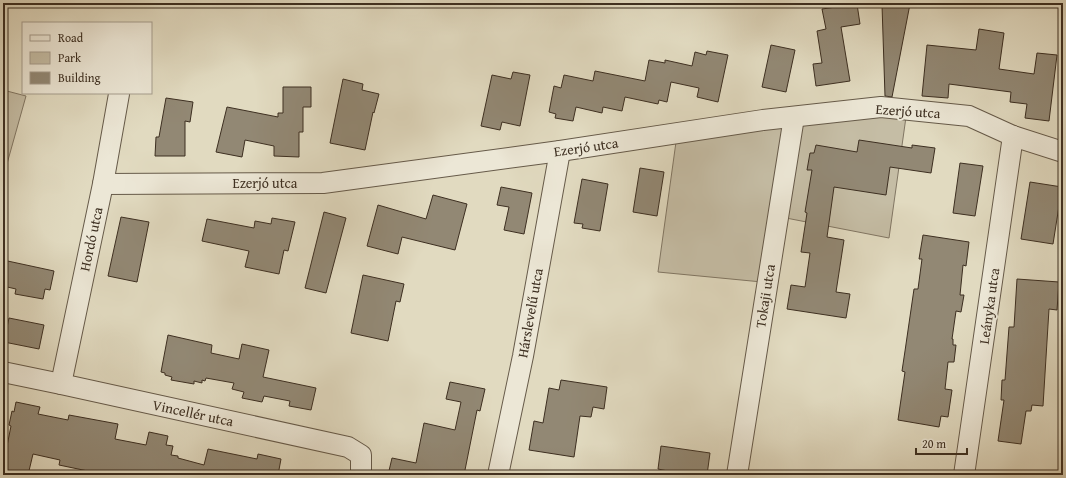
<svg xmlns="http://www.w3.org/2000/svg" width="1066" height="478" font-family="'Gentium Book Plus',serif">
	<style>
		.green { fill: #c5bda5; stroke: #817663 }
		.building { fill: #928874; stroke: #3d2f21 }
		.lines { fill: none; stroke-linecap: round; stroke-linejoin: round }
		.street-casing { stroke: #665a49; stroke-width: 22 }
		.street { stroke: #ece7d6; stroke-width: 20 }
		.labels { text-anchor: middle; stroke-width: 4; stroke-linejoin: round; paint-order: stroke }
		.street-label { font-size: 14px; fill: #3d2f21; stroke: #ece7d6 }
	</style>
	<rect width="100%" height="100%" fill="#e1dac0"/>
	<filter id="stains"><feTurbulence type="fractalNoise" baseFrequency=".005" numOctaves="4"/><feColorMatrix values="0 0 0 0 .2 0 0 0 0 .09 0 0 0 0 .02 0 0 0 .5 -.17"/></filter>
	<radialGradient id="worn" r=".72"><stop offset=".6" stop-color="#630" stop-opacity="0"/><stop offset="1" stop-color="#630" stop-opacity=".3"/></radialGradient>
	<g class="green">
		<polygon points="3,90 26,96 3,178"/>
		<polygon points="875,113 906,117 889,238 786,218 801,121"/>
		<polygon points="788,124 762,282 658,272 676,142"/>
	</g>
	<g class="building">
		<polygon points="857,4 860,24 841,27 850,81 816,86 813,64 822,63 817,31 826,29 822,9"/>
		<polygon points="910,4 892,97 885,96 882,5"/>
		<polygon points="979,29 1004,33 999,69 1034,74 1037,53 1057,55 1049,121 1025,118 1027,104 1010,102 1011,92 949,84 948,98 922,96 927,45 976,50"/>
		<polygon points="771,45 795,50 786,92 762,87"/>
		<polygon points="707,51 728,55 718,102 697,97 699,88 671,82 667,102 659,100 658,104 625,97 622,111 603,107 602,113 576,107 573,121 555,118 556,114 549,112 554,86 561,88 564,75 593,81 595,71 645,81 649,60 665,63 665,60 692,66 695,52 706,55"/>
		<polygon points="513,72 530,75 520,126 502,122 500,130 481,126 492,75 511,79"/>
		<polygon points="343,79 363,84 362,90 379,94 374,113 373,112 365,150 330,143"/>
		<polygon points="283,87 311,87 311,107 303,107 303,132 299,132 299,157 274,156 274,146 245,140 242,157 216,152 227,107 278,117 278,113 283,113"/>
		<polygon points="166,98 193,102 190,122 185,121 185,156 155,156 156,137 159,137"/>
		<polygon points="859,140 912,148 912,145 935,148 931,173 890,167 886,195 834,187 827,237 844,240 836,292 850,294 846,318 787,309 791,285 805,287 810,253 801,252 807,213 805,212 812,170 807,170 810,153 814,153 816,145 857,152"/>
		<polygon points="960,163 983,166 975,216 953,213"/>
		<polygon points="640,168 664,172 657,216 633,212"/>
		<polygon points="582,179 608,184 600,231 582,228 583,224 574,223"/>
		<polygon points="1030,182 1062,187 1053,244 1021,239"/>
		<polygon points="501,187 532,193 524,234 504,230 509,207 497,205"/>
		<polygon points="433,195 467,204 455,250 402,237 398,254 367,246 378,205 426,219"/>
		<polygon points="324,212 346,218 326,293 305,288"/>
		<polygon points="121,217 149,222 137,282 108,276"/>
		<polygon points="272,218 295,222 288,251 284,250 279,274 245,267 249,251 202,241 207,219 254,228 255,221 271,224"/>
		<polygon points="923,235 969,242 966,266 963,265 960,295 964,295 961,312 956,311 952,339 953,339 953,345 956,345 954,362 948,362 945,389 952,390 948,417 941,416 939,427 898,420 905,372 902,371 905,351 914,289 918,289 922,259 919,259"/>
		<polygon points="3,260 54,271 50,290 45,289 43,299 15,294 16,289 3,286"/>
		<polygon points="363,275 404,284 400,302 396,301 388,341 351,333"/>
		<polygon points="1017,279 1059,282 1057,310 1049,309 1043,406 1032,405 1031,411 1026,411 1021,444 998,441 1004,400 1001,400 1002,380 1005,380 1009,327 1014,327"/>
		<polygon points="9,318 44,325 39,349 4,342"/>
		<polygon points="168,335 212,345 211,353 239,359 242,344 269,350 263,377 316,388 311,410 289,406 290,401 264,396 262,402 242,398 244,392 232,389 234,383 206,378 205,381 202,380 202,383 194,381 194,384 171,380 172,377 165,375 165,373 161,372"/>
		<polygon points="561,380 607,387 604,409 593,407 591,417 580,416 574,457 529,450 534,421 543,423 549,388 559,390"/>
		<polygon points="450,382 485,389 480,411 477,410 464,475 388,475 392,458 416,463 424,423 455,430 461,402 446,399"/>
		<polygon points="16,402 40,407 38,414 68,420 69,415 118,424 115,439 146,445 149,432 168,436 166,445 173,446 171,455 178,456 178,458 204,465 208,449 257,459 258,454 281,459 278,475 107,475 59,465 60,460 33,454 28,475 3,475 3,455 5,456 11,426 9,425 12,411 14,412"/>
		<polygon points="661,446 710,453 707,475 667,475 668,471 658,469"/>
	</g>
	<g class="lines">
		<g class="street-casing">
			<g id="street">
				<polyline points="103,184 323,183 560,151 763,120 881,107 969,116 1013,136 1063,152"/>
				<polyline points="3,372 61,384 348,447 361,455 361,475"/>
				<polyline points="61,384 103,184 119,94"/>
				<polyline points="498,475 523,356 560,151"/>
				<polyline points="737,475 794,117"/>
				<polyline points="964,475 1013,136"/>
			</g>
		</g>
		<use href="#street" class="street"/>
	</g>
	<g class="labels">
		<g class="street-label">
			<text transform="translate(908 111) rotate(4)" y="5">Ezerjó utca</text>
			<text transform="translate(586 147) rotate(-8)" y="5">Ezerjó utca</text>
			<text x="265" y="188">Ezerjó utca</text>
			<text transform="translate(91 239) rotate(-78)" y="5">Hordó utca</text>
			<text transform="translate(765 296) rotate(-81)" y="5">Tokaji utca</text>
			<text transform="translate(989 306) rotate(-82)" y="5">Leányka utca</text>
			<text transform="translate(530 313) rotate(-80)" y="5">Hárslevelű utca</text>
			<text transform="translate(193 413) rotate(12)" y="5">Vincellér utca</text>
		</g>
	</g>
	<rect width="1066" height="478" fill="none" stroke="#e1dac0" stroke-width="16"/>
	<rect x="4" y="4" width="1058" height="470" fill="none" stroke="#3d2f21" stroke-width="2"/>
	<rect x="8" y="8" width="1050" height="462" fill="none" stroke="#3d2f21"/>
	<rect x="22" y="22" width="130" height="72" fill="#ece7d6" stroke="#a69d8e"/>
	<rect x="30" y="35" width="20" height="6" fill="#ece7d6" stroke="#a69d8e"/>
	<text x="58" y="42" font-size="12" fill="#3d2f21">Road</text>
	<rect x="30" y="52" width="20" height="12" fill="#c5bda5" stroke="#a69d8e"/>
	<text x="58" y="62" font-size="12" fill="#3d2f21">Park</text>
	<rect x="30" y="72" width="20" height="12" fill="#928874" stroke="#a69d8e"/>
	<text x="58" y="82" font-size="12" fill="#3d2f21">Building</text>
	<path d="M916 448v6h51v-6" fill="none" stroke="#3d2f21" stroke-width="2"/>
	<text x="922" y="448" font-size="12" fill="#3d2f21" stroke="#ece7d6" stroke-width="3" paint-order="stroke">20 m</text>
	<rect width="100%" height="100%" filter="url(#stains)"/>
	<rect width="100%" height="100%" fill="url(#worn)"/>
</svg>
